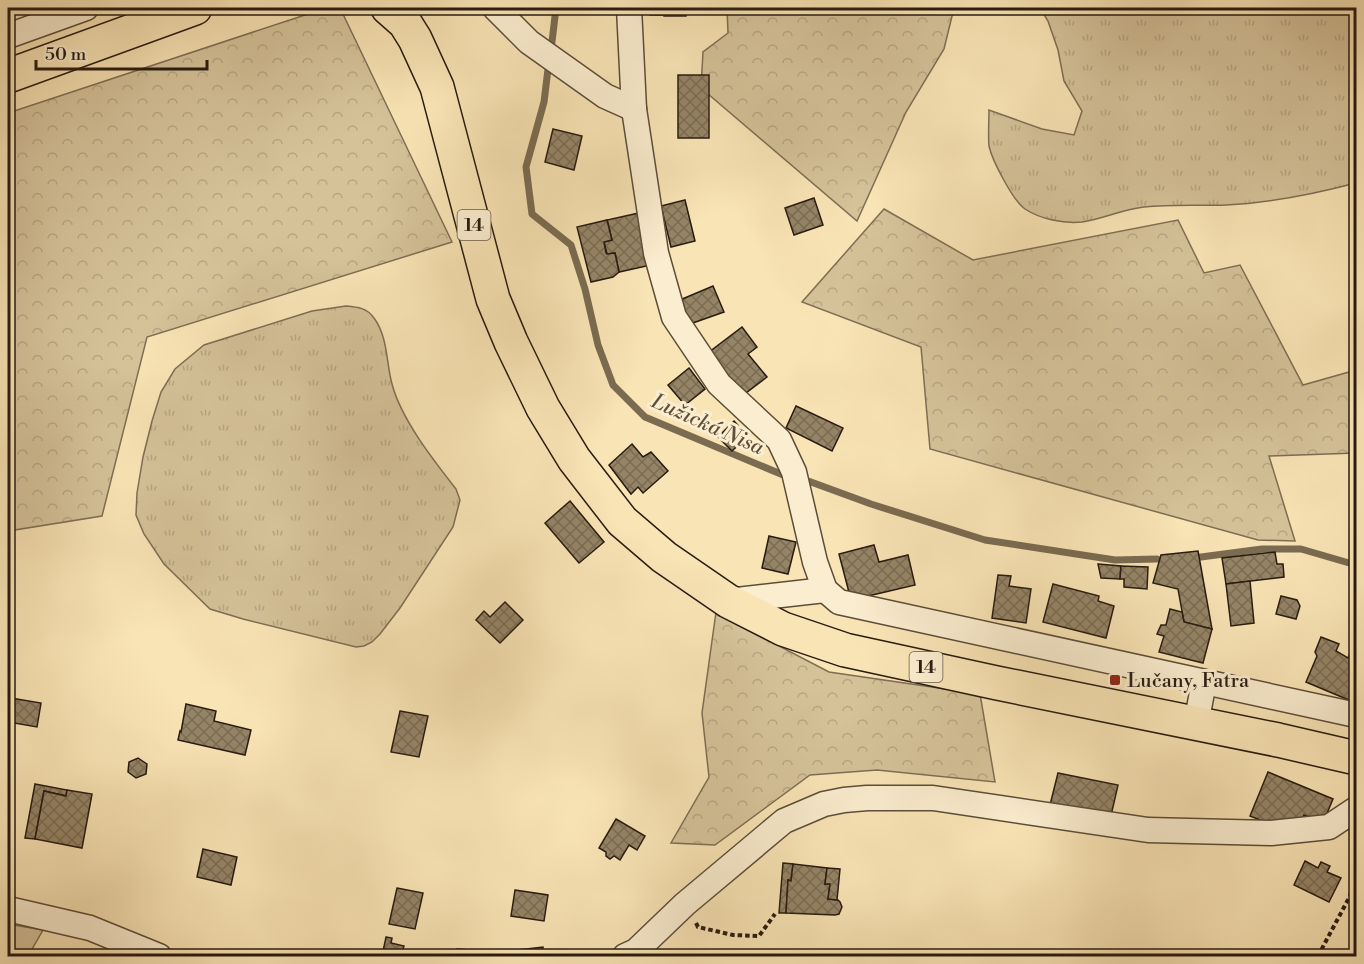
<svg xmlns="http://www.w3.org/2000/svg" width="1364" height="964" font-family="'Libre Bodoni',serif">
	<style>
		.grass { fill: url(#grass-tufts); stroke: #7e6e54; stroke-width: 1.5 }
		.forest { fill: url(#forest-crowns); stroke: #7e6e54; stroke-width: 1.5 }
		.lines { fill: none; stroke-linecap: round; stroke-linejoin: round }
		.stream { stroke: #7b6b51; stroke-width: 7 }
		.building { fill: url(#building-cross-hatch); stroke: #281b10; stroke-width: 1.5 }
		.minor-casing { stroke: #5c4d39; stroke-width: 27 }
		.primary-casing { stroke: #281b10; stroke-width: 36 }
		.path { stroke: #281b10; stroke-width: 4; stroke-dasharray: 4.5 3; stroke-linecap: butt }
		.minor { stroke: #fbedcf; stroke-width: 24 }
		.primary { stroke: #f9e4b5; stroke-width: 33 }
		.poi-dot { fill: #8f2418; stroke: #fbedcf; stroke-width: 2 }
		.labels { text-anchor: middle; stroke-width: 6; stroke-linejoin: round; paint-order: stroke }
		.shield { fill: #fbedcf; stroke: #675a49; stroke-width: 1.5 }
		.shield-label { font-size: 18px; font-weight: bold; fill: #281b10 }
		.poi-label { font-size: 20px; fill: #281b10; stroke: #fbedcf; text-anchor: start }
		.water-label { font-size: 21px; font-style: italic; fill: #5f503c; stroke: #fbedcf }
	</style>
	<defs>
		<pattern id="grass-tufts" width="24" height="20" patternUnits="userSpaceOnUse" patternTransform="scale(1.5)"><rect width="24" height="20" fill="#d5c299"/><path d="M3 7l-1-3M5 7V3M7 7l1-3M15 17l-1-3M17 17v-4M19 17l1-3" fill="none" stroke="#b7a683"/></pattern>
		<pattern id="forest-crowns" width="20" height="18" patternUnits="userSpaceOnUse" patternTransform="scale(1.5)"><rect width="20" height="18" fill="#d5c299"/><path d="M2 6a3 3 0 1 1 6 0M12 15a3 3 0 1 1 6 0" fill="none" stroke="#b7a683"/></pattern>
		<pattern id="building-cross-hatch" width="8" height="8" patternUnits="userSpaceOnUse" patternTransform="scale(1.5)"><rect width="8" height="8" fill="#958466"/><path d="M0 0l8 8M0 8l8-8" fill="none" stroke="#7a6b53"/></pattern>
	</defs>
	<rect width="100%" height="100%" fill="#f9e4b5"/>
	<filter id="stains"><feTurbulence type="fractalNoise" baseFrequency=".00333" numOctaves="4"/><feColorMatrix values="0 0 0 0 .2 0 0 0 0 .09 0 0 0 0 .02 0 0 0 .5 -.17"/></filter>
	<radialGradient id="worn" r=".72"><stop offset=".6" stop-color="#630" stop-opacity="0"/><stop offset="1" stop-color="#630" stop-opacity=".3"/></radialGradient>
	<g class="grass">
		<path d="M1040 8H1356V183C1314 194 1270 203 1226 205 1199 206 1172 204 1144 207 1123 209 1103 219 1082 222 1064 224 1040 219 1025 209 1013 201 992 160 989 146 988 135 989 121 989 110L1042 129 1074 135 1082 111 1064 81 1058 50 1048 21Z"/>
		<path d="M346 306C358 307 367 308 374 318 388 337 386 362 392 384 401 419 434 461 456 489L460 500 453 527 400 608 380 634 372 642 364 646 356 647 243 619 210 609 164 564 144 534 136 515 137 493 143 457 152 421 161 392 175 369 204 345 312 311Z"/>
		<polygon points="8,924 43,930 28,956 8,956"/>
	</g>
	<g class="forest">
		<polygon points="727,8 954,8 944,49 906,112 857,221 701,88 703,52 728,33"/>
		<polygon points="342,12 452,242 147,337 102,516 8,531 8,113 308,14"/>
		<polygon points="884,209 973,260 1178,220 1204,273 1240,265 1303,385 1356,370 1356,453 1269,456 1295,541 1258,540 930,449 921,347 802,302"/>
		<polygon points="716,612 725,618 829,672 980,694 995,782 877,770 810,775 715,845 671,843 709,777 702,713"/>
	</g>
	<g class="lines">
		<g class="stream">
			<polyline points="551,50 556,8"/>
			<polyline points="549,61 544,102 526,167 532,214 571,245 585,289 598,345 613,385 645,417 788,477"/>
			<polyline points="802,480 811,482 871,504 985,540 1115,560 1157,559"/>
			<polyline points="1201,557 1262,549 1301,549 1356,565"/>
		</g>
	</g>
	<g class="building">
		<polygon points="650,8 686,8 686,16 664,16 664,15 650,15"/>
		<rect x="678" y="75" width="31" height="63"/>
		<polygon points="553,129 582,136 574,170 545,162"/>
		<polygon points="814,198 823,225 794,235 785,208"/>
		<polygon points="685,200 695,241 671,247 661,206"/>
		<polygon points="639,213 651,265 619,272 615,253 607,254 604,242 612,240 607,220"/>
		<polygon points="607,220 612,240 604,242 606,253 607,254 615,253 619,272 613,277 591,282 577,227"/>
		<polygon points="713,286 724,312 690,324 680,300"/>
		<polygon points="742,327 757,347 748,354 767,377 742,396 708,353"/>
		<polygon points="689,368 705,389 685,405 668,385"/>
		<polygon points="796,406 843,428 832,451 786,428"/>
		<polygon points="734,421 748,436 732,451 718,437"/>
		<polygon points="632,444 643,457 651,452 668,471 643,493 638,487 631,494 609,465"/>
		<polygon points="570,501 604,542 579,563 545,523"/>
		<polygon points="769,536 796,542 788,574 762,568"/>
		<polygon points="874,545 879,562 908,555 915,585 851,600 839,554"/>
		<polygon points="1198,551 1212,629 1184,622 1178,589 1153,583 1161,555"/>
		<polygon points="1275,552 1277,564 1283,564 1284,577 1226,584 1222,558"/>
		<polygon points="1098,564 1121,566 1120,579 1101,578"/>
		<polygon points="1121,566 1148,567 1147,589 1124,587 1124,579 1120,579"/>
		<polygon points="998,575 1011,576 1009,586 1031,589 1026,623 992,618"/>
		<polygon points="1250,581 1254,623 1231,626 1226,584"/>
		<polygon points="1053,584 1099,596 1098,601 1114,606 1106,638 1043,622"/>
		<polygon points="1281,596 1297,600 1300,606 1296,619 1276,614"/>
		<polygon points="505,602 523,620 500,643 476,620 484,611 490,617"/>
		<polygon points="1170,609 1182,612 1184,622 1212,629 1203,663 1159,652 1164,636 1157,634 1161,625 1166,625"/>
		<polygon points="1321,637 1339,644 1336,651 1348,658 1355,641 1356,642 1356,703 1306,682 1317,656 1315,652"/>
		<polygon points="11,698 41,703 37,727 8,722"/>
		<polygon points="186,704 216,711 214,721 251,730 245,755 178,740 180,731 181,732"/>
		<polygon points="400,711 428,716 419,757 391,752"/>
		<polygon points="138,758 147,764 146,774 136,778 128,772 129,762"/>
		<polygon points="1268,772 1333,799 1323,823 1304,815 1298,828 1281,828 1250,816"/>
		<polygon points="1058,773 1118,785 1110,820 1050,805"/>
		<polygon points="35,784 67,790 66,796 44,791 35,839 25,838"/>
		<polygon points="67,790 92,794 82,848 35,839 44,791 66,796"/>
		<polygon points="616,819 645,836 637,850 629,845 620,860 614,856 610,859 606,856 606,852 599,848"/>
		<polygon points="203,849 237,857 231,885 197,877"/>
		<polygon points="1305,861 1318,868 1321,862 1330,866 1327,872 1341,878 1329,902 1294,885"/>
		<polygon points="783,863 793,864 791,881 788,880 786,913 779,913"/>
		<polygon points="793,864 827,868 825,884 830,884 828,899 838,900 840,902 842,907 839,914 835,915 786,913 788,880 791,881"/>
		<polygon points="827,868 840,869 837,900 828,899 830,884 825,884"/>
		<polygon points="397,888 423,893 415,929 389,924"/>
		<polygon points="515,890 548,895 544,921 511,916"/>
		<polygon points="386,937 392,938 391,943 404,946 401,955 407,956 382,956"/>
		<polygon points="543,947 543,956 519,956 518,950"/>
		<polygon points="457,949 470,950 470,956 457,956"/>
	</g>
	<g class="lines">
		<g class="minor-casing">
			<g id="minor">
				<polyline points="495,8 529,42 605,96 634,109"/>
				<polyline points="629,8 634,109 656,253 674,317 719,384 779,440 794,472 815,562 825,590 839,602 1356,715"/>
				<polyline points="8,36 86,8"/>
				<polyline points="728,601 825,590"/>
				<polyline points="1196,724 1204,682"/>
				<polyline points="8,909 90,928 159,956"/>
				<polyline points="625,956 636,951 685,904 784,821 824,804 844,800 867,798 933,798 1148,830 1271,833 1329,827 1356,809"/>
			</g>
		</g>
		<g class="primary-casing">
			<g id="primary">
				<polyline points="388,8 405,23 415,39 437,87 493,299 511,342 543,408 574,459 622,521 664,557 728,601 783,629 845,650 997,683 1278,740 1356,758"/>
				<polyline points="8,76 195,8"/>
			</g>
		</g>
		<g class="path">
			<polyline points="696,923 698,927 733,935 759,936 775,914"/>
			<polyline points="1318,956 1350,896 1356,874"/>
		</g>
		<use href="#minor" class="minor"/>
		<use href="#primary" class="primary"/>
	</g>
	<rect class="poi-dot" x="1109" y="674" width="12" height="12" rx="3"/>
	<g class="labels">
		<g class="shield">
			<rect x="457.5" y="210" width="33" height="30" rx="4.5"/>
			<rect x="909.5" y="652" width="33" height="30" rx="4.5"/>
		</g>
		<g class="shield-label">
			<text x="474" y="231">14</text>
			<text x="926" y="673">14</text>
		</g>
		<g class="poi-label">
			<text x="1127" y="687">Lučany, Fatra</text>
		</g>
		<g class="water-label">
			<text transform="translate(708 424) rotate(24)" y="7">Lužická Nisa</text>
		</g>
	</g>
	<rect width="1364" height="964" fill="none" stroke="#f9e4b5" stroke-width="30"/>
	<rect x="9" y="9" width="1346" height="946" fill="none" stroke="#281b10" stroke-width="3"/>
	<rect x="15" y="15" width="1334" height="934" fill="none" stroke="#281b10" stroke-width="1.5"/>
	<path d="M36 60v9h171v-9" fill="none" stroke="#281b10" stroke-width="3"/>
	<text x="45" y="60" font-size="18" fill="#281b10" stroke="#fbedcf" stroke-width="4.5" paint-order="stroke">50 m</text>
	<rect width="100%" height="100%" filter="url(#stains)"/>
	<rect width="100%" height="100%" fill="url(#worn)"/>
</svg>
